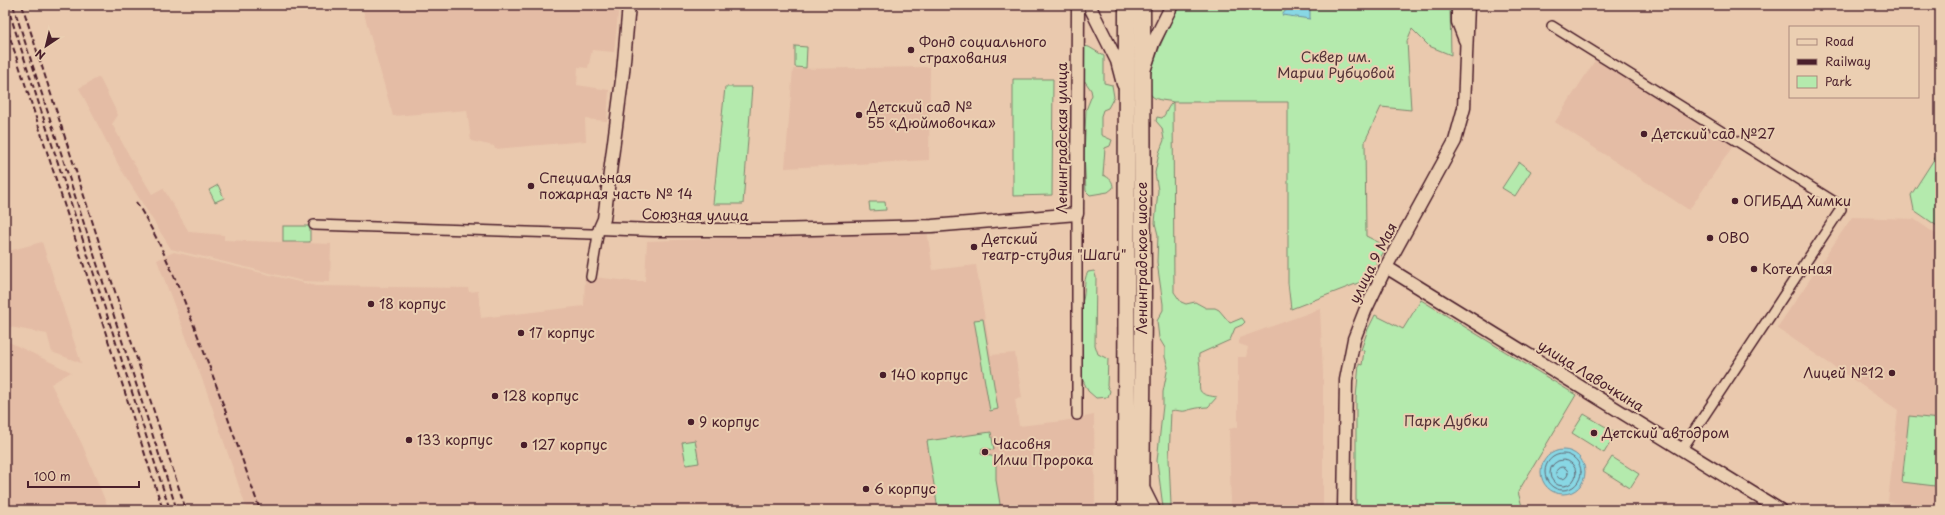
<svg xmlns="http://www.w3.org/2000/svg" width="1945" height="515" font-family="'Playpen Sans',sans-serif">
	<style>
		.built { fill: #e4bca5 }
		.green { fill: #b4eaad; stroke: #7f846c }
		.water { fill: #88d7e4; stroke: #6f8d9a }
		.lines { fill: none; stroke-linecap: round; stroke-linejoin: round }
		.shore { stroke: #636975; stroke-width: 1 }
		.street-casing { stroke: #4a1f2b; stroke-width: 12 }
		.secondary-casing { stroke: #4a1f2b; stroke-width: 15 }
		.highway-casing { stroke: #4a1f2b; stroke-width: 19 }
		.street { stroke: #ebcfb2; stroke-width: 9 }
		.secondary { stroke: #ebcfb2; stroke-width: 12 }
		.highway { stroke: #ebcfb2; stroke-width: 16 }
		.rail { stroke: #4a1f2b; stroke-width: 2; stroke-dasharray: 6 3; stroke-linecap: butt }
		.poi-dot { fill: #4a1f2b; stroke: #ebcfb2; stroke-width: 1.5 }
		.labels { text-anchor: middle; stroke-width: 4; stroke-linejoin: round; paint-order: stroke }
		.poi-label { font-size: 14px; fill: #4a1f2b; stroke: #ebcfb2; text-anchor: start }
		.park-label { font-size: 14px; fill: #553338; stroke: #ebcfb2 }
		.street-label { font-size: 14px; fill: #4a1f2b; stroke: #ebcfb2 }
	</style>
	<rect width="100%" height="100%" fill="#eac9ae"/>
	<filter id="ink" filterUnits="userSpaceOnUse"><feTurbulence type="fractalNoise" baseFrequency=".025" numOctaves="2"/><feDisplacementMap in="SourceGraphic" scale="8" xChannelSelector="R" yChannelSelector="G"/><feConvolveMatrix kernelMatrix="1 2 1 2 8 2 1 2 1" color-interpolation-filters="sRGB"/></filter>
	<g filter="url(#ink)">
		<g class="built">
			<polygon points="354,5 619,5 614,52 592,50 588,68 578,67 577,85 609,90 607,121 585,119 586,141 495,149 494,146 471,141 467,110 393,116 363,10 354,9"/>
			<polygon points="1596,59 1733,146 1689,210 1555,122"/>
			<polygon points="930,67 929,160 785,168 793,69"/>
			<polygon points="99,77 118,115 112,124 130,157 152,194 163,188 189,232 224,235 224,240 331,244 330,282 303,281 171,249 119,166 79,88"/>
			<polygon points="1852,217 1914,219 1940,237 1940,467 1936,510 1908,510 1908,505 1888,502 1898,410 1777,328"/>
			<polygon points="927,231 933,270 976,265 991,355 1015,353 1022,398 1015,399 1019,426 1063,421 1094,415 1095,510 247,510 207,392 157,260 174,252 316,286 468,288 469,292 478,291 481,318 584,306 585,276 628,281 645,281 647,241"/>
			<polygon points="42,242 81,363 52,352 47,334 5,326 5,252"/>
			<polygon points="1320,309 1323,373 1323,510 1231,510 1229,429 1238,427 1238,357 1246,357 1248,347 1239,344 1239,338"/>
			<polygon points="5,340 71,372 51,384 82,444 109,510 5,510"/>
		</g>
		<g class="green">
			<path d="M1179 5H1450L1451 55 1429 46 1412 29 1407 41 1411 110 1381 107 1365 141 1366 236 1382 244 1385 250 1366 280 1291 309 1288 283V102H1173L1174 292 1181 302 1186 304 1195 302 1206 308H1215L1219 310 1230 323 1242 318 1245 322 1242 325 1235 328 1230 340 1199 354C1198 360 1200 364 1200 370 1201 389 1193 394 1217 397L1208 407C1200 407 1192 409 1185 411 1180 412 1176 409 1171 411L1169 459 1171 505 1167 510 1163 507 1157 461 1163 405V392L1168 367 1165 357V348L1159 338 1157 321 1163 310V304L1157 262 1158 235 1155 223 1158 190 1155 173 1159 153 1164 140 1162 128 1156 121 1157 117 1162 118C1167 113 1167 107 1173 102 1167 100 1157 101 1152 96 1139 83 1172 20 1179 5Z"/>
			<polygon points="795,46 807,47 806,68 795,67"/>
			<path d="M1084 46 1089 47 1104 56V83L1112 85 1114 97 1108 108 1103 110 1101 116V135L1112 140 1110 146 1105 148 1103 175C1110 178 1113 181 1113 188L1108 192 1090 195 1086 191 1084 155 1086 110 1092 95 1091 90 1084 80 1082 51Z"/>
			<polygon points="1053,79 1052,195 1013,196 1013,79"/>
			<polygon points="725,87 752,87 743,204 713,204"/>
			<polygon points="1940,150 1940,228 1914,210 1911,195"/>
			<polygon points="1519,162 1531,171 1515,196 1502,188"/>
			<polygon points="218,185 224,198 215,202 209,190"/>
			<polygon points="869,202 885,202 886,210 870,211"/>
			<rect x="283" y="226" width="27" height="16"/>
			<path d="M1094 271 1096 277 1095 345 1098 354 1108 359 1107 386 1110 391 1108 397 1096 398 1088 391 1081 376V304C1087 294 1082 281 1088 272Z"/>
			<polygon points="1421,300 1576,395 1518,492 1523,510 1356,510 1356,398 1359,364 1362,365 1364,351 1361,350 1368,329 1375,315 1403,329"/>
			<polygon points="983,319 998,409 990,411 974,320"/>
			<polygon points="1584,414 1616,433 1604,453 1572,433"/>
			<polygon points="1909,416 1940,419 1940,443 1935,486 1902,482"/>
			<polygon points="991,432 994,450 982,448 981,454 996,457 996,480 1001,510 938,510 927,441"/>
			<polygon points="695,440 699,463 686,465 682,442"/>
			<polygon points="1612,457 1639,474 1630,488 1603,471"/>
		</g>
		<g class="water">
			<polygon points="1290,5 1310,5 1310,19 1282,15"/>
			<circle cx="1563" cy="472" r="22"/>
		</g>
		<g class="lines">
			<g class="shore">
				<circle cx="1563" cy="472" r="18"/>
				<circle cx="1563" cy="473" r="13"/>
				<circle cx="1562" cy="473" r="6"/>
			</g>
			<g class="street-casing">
				<g id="street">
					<polyline points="1552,26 1838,204 1841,209 1682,449"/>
					<polyline points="314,225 591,234 595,234 600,228"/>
					<polyline points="591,277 599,229"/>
					<polyline points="1077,415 1077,214"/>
				</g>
			</g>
			<g class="secondary-casing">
				<g id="secondary">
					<polyline points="629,5 623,72 604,219 600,228 654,230 773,230 932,226 1077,214 1078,5"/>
					<polyline points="1089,5 1117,61 1123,84"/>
					<polyline points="1458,5 1458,22 1465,40"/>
					<polyline points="1145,68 1153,43 1172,5"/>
					<polyline points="1386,267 1780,510"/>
					<polyline points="1143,488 1154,510"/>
					<polyline points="1344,510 1346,380 1354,339 1365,311 1386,267 1455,141 1464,108 1468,5"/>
				</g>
			</g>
			<g class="highway-casing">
				<g id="highway">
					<polyline points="1126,510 1127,5"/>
					<polyline points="1141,510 1143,306 1142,5"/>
				</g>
			</g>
			<use href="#street" class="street"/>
			<use href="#secondary" class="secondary"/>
			<use href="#highway" class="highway"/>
			<g class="rail">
				<polyline points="7,5 170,510"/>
				<polyline points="13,5 177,510"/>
				<polyline points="22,5 186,510"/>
				<polyline points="5,22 163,510"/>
				<path d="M136 202C160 240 178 284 194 326 218 387 238 448 260 510"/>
			</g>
		</g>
	</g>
	<g class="poi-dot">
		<circle cx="911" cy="50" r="4"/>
		<circle cx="859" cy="115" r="4"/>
		<circle cx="1644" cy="134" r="4"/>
		<circle cx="531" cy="186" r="4"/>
		<circle cx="1735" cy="201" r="4"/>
		<circle cx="1710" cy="238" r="4"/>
		<circle cx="974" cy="247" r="4"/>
		<circle cx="1754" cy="269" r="4"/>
		<circle cx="371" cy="304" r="4"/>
		<circle cx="521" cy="333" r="4"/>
		<circle cx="1892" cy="373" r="4"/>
		<circle cx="883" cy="375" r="4"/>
		<circle cx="495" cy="396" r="4"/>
		<circle cx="691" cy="422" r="4"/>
		<circle cx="1594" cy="433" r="4"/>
		<circle cx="409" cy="440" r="4"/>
		<circle cx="524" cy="445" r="4"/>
		<circle cx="985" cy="452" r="4"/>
		<circle cx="866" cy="489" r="4"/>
	</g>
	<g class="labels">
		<g class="poi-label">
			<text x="919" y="47">Фонд социального<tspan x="919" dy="16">страхования</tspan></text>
			<text x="867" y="112">Детский сад №<tspan x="867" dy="16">55 «Дюймовочка»</tspan></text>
			<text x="1652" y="139">Детский сад №27</text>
			<text x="539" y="183">Специальная<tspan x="539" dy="16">пожарная часть № 14</tspan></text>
			<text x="1743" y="206">ОГИБДД Химки</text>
			<text x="1718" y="243">ОВО</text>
			<text x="982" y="244">Детский<tspan x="982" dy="16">театр-студия "Шаги"</tspan></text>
			<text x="1762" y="274">Котельная</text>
			<text x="379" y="309">18 корпус</text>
			<text x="529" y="338">17 корпус</text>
			<text x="1884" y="378" text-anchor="end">Лицей №12</text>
			<text x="891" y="380">140 корпус</text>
			<text x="503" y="401">128 корпус</text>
			<text x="699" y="427">9 корпус</text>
			<text x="1602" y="438">Детский автодром</text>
			<text x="417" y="445">133 корпус</text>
			<text x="993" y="449">Часовня<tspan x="993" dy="16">Илии Пророка</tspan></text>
			<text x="532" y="450">127 корпус</text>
			<text x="874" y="494">6 корпус</text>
		</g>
		<g class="park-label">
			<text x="1336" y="62">Сквер им.<tspan x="1336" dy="16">Марии Рубцовой</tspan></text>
			<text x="1446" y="426">Парк Дубки</text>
		</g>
		<g class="street-label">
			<text transform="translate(1062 138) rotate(-90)" y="5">Ленинградская улица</text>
			<text transform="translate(695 215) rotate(1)" y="5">Союзная улица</text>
			<text transform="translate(1142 258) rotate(-90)" y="5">Ленинградское шоссе</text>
			<text transform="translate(1373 263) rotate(-63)" y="5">улица 9 Мая</text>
			<text transform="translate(1591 376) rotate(32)" y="5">улица Лавочкина</text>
		</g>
	</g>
	<rect width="1945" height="515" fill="none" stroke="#ebcfb2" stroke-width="20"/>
	<rect x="10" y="10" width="1925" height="495" fill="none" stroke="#4a1f2b" stroke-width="1.5" filter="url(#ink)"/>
	<rect x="1789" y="26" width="130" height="72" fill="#ebcfb2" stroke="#ab897c"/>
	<rect x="1797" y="39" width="20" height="6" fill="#ebcfb2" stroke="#ab897c"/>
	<text x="1825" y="46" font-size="12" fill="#4a1f2b">Road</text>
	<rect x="1797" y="59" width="20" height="6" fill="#4a1f2b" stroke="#ab897c"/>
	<text x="1825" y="66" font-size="12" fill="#4a1f2b">Railway</text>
	<rect x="1797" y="76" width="20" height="12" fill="#b4eaad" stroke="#ab897c"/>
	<text x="1825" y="86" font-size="12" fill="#4a1f2b">Park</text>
	<g transform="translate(46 46) rotate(215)" stroke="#ebcfb2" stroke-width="3" paint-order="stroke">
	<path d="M0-3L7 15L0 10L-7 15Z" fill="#4a1f2b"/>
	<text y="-6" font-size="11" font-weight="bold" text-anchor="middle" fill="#4a1f2b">N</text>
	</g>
	<path d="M28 481v6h111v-6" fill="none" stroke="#4a1f2b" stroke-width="2"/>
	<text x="34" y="481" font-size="12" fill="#4a1f2b" stroke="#ebcfb2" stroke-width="3" paint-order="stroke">100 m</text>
</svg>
